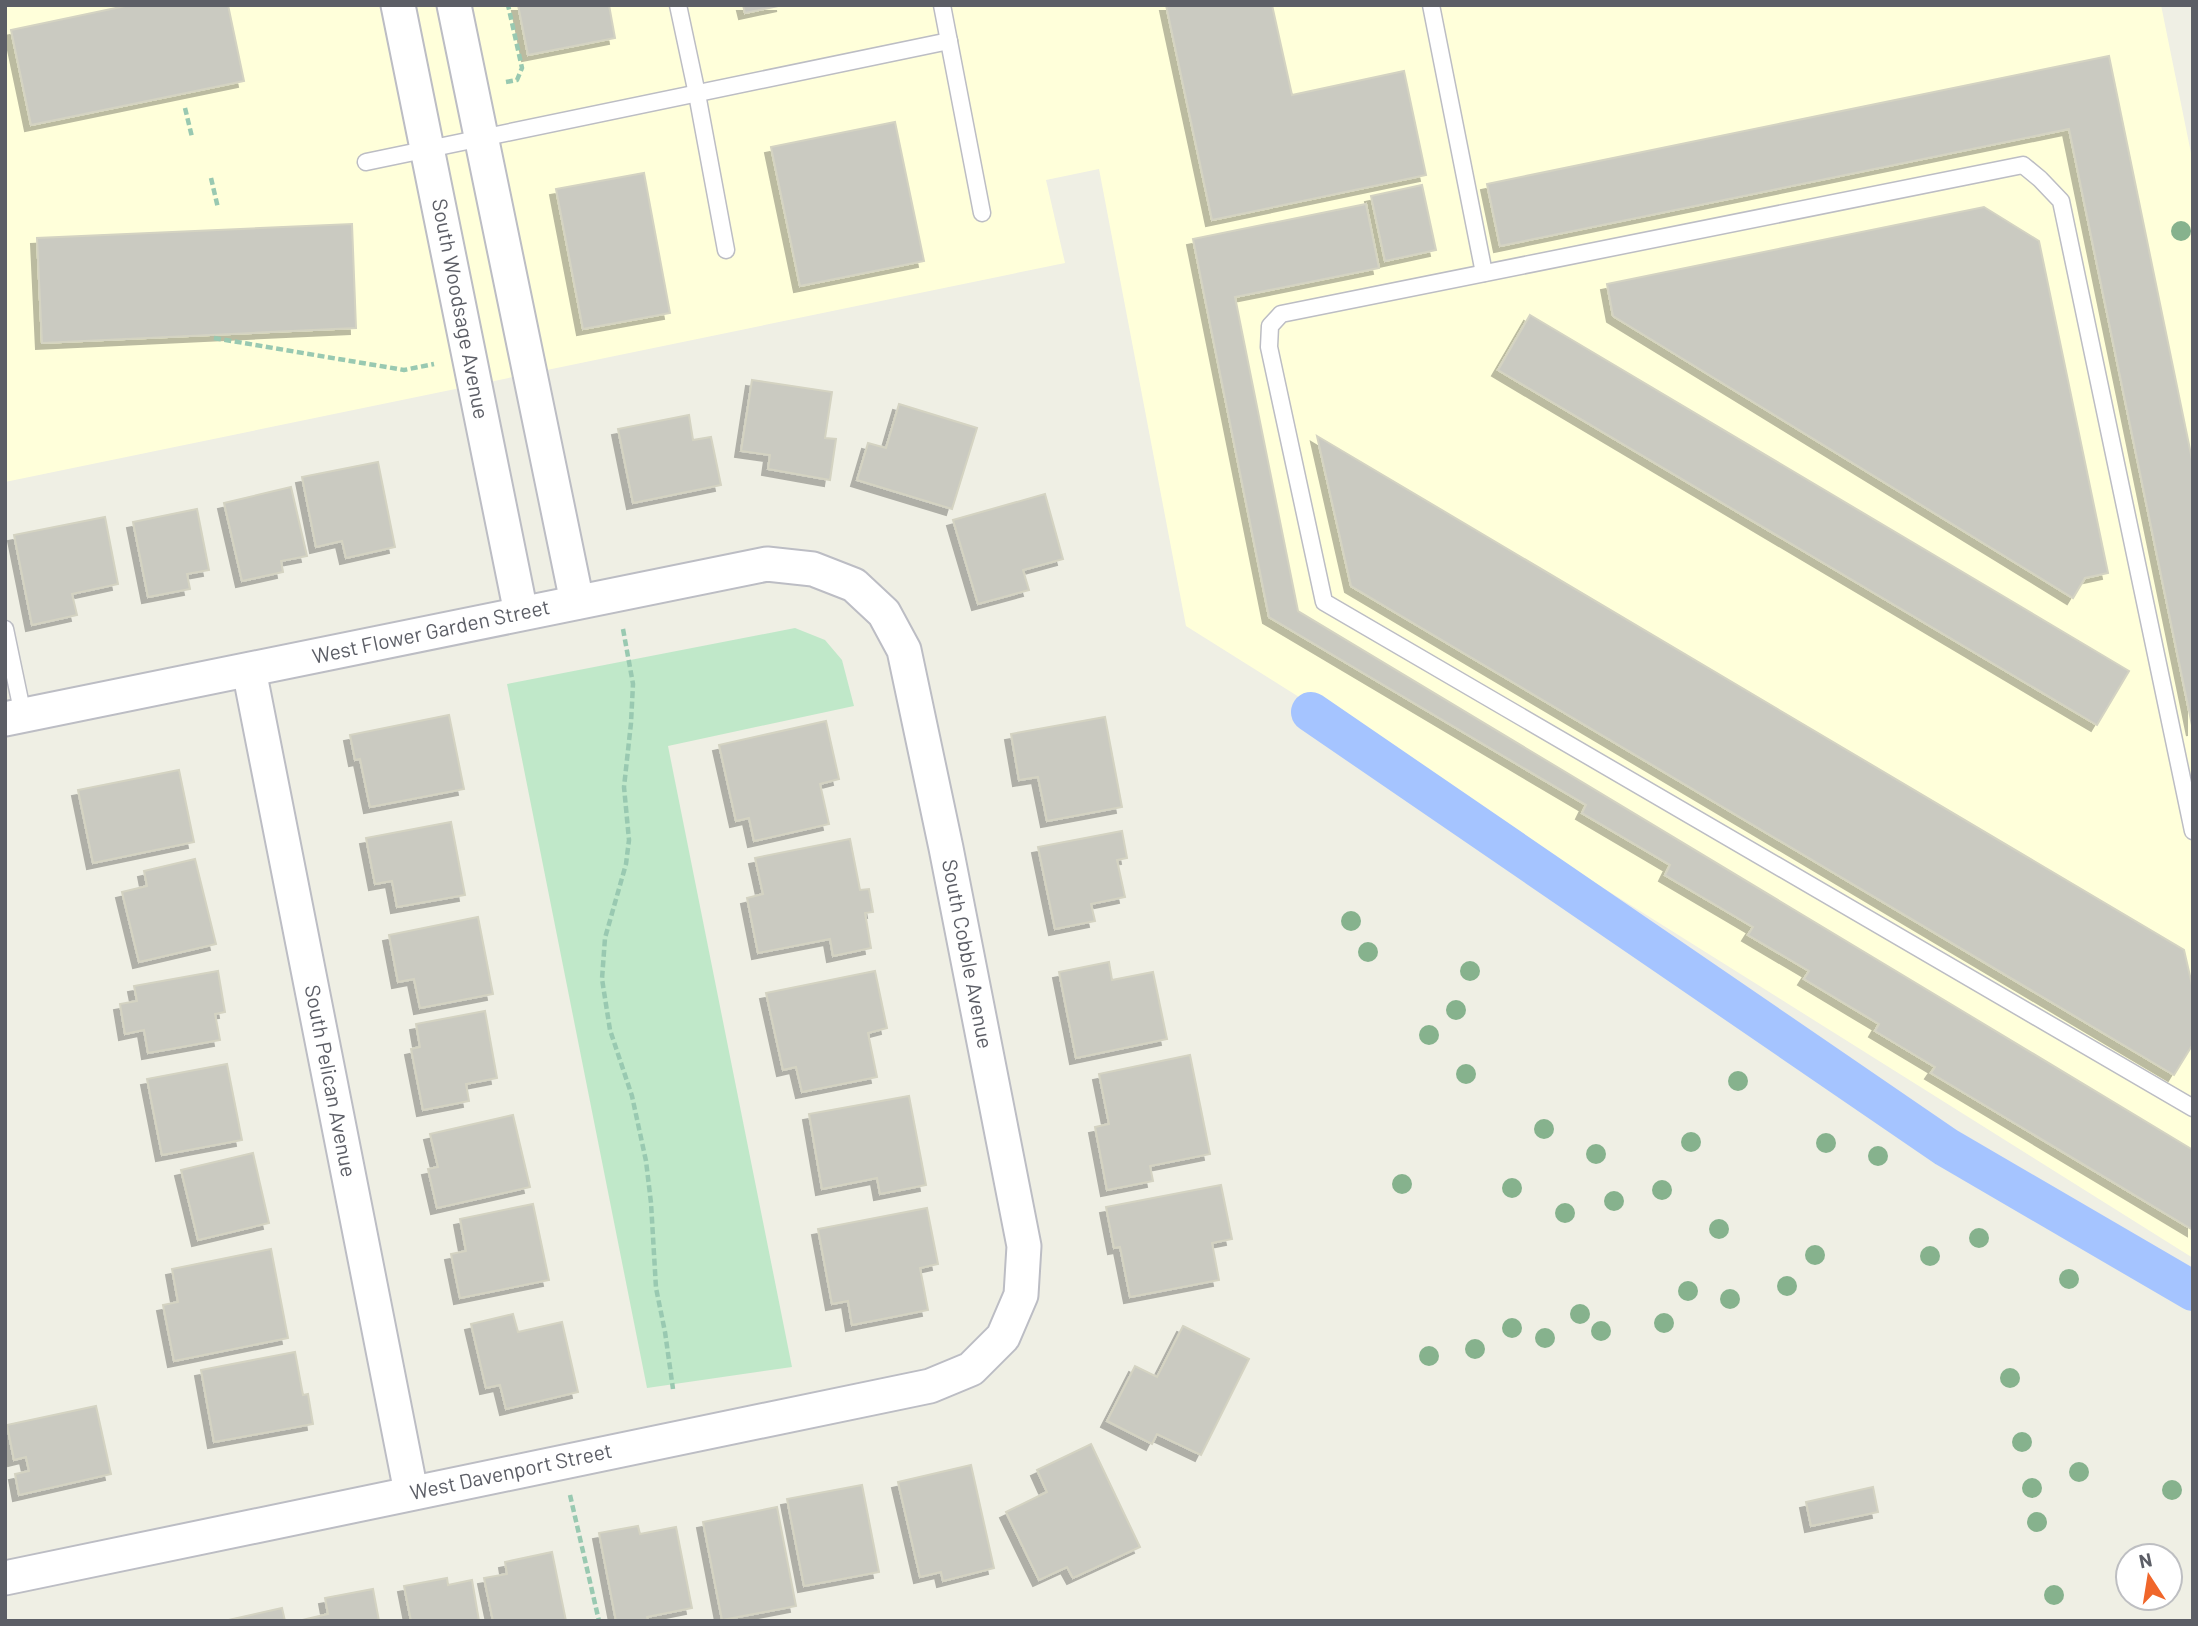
<svg xmlns="http://www.w3.org/2000/svg" width="2198" height="1626" font-family="Barlow,sans-serif">
	<style>
		.commercial { fill: #ffffda }
		.green { fill: #c0e8c9 }
		.lines { fill: none; stroke-linecap: round; stroke-linejoin: round }
		.canal { stroke: #a5c4ff; stroke-width: 40 }
		.building { fill: #cacac1; stroke: #d4d3c2; stroke-width: 2; filter: url(#shadow) }
		.lane-casing { stroke: #bcbdc4; stroke-width: 19 }
		.street-casing { stroke: #bcbdc4; stroke-width: 37 }
		.path { stroke: #99c9b1; stroke-width: 4.5; stroke-dasharray: 7 3.5; stroke-linecap: butt }
		.lane { stroke: #fff; stroke-width: 16 }
		.street { stroke: #fff; stroke-width: 33 }
		.tree { fill: #86b28d }
		.labels { text-anchor: middle; stroke-width: 5; stroke-linejoin: round; paint-order: stroke }
		.street-label { font-size: 21px; fill: #5c5e66; stroke: #fff }
	</style>
	<defs>
		<filter id="shadow"><feDropShadow dx="-6" dy="6" stdDeviation="0" flood-color="#0004"/></filter>
	</defs>
	<rect width="100%" height="100%" fill="#efefe4"/>
	<polygon class="commercial" points="5,5 2161,5 2193,163 2193,1258 1186,626 1099,169 1046,180 1065,263 5,482"/>
	<polygon class="green" points="795,628 825,640 842,660 854,706 668,746 792,1367 647,1388 507,684"/>
	<g class="lines">
		<polyline class="canal" points="1311,712 1946,1147 2193,1291"/>
	</g>
	<g class="building">
		<polygon points="130,5 228,5 244,81 31,125 11,30"/>
		<polygon points="518,5 609,5 615,38 528,55"/>
		<polygon points="743,5 783,5 745,13"/>
		<polygon points="1166,5 1272,5 1292,95 1404,71 1426,175 1212,220"/>
		<polygon points="2109,56 2193,464 2193,730 2069,129 1500,246 1487,184"/>
		<polygon points="895,122 924,261 800,286 771,147"/>
		<polygon points="644,173 670,313 583,329 556,189"/>
		<polygon points="1422,185 1436,250 1385,261 1371,196"/>
		<polygon points="1366,204 1379,268 1235,297 1298,611 2193,1150 2193,1230 1931,1073 1935,1067 1875,1031 1879,1024 1804,979 1809,971 1748,935 1753,927 1665,875 1670,865 1582,813 1586,805 1269,617 1193,239"/>
		<polygon points="1984,207 2039,241 2108,573 2085,578 2073,598 1613,316 1607,284"/>
		<polygon points="352,224 356,328 42,343 37,238"/>
		<polygon points="1530,315 2129,671 2097,725 1498,370"/>
		<polygon points="752,380 832,392 825,438 836,439 830,480 768,469 770,455 741,451"/>
		<polygon points="899,404 977,428 952,509 857,480 868,443 886,448"/>
		<polygon points="689,415 693,440 711,437 721,485 633,503 618,429"/>
		<polygon points="1317,436 2184,950 2193,989 2193,1044 2174,1075 1351,586"/>
		<polygon points="378,462 395,547 346,558 342,541 316,547 302,477"/>
		<polygon points="291,487 307,556 281,561 283,572 242,581 224,503"/>
		<polygon points="1045,494 1063,559 1023,570 1029,590 978,604 953,520"/>
		<polygon points="197,509 209,570 187,574 190,589 148,597 133,522"/>
		<polygon points="105,517 118,584 72,594 77,615 32,625 14,535"/>
		<polygon points="449,715 464,789 370,807 360,759 355,760 350,735"/>
		<polygon points="1105,717 1122,807 1047,821 1038,777 1019,780 1011,734"/>
		<polygon points="826,721 839,779 820,784 829,824 754,841 749,818 736,821 719,745"/>
		<polygon points="179,770 194,842 93,863 78,790"/>
		<polygon points="451,822 465,895 397,907 392,881 375,884 366,838"/>
		<polygon points="1122,831 1127,858 1117,860 1125,897 1091,904 1095,921 1055,929 1038,847"/>
		<polygon points="850,839 860,890 869,889 873,912 865,913 871,948 833,956 830,939 758,953 747,898 763,894 755,858"/>
		<polygon points="195,859 216,944 139,962 122,892 147,886 144,871"/>
		<polygon points="478,917 493,994 420,1008 414,979 398,982 389,935"/>
		<polygon points="1109,962 1112,980 1153,972 1167,1039 1076,1058 1059,972"/>
		<polygon points="218,971 225,1012 215,1014 220,1040 148,1053 144,1030 125,1034 120,1004 137,1001 134,986"/>
		<polygon points="875,971 887,1028 868,1033 877,1077 802,1092 796,1067 783,1070 766,993"/>
		<polygon points="485,1011 497,1078 466,1084 469,1101 423,1110 411,1049 420,1047 416,1024"/>
		<polygon points="1190,1055 1210,1154 1150,1166 1153,1181 1107,1190 1095,1127 1109,1124 1099,1074"/>
		<polygon points="227,1064 242,1140 162,1155 147,1079"/>
		<polygon points="909,1096 926,1185 880,1194 877,1178 822,1189 809,1114"/>
		<polygon points="513,1115 530,1187 437,1208 428,1169 438,1167 430,1134"/>
		<polygon points="253,1153 269,1223 198,1240 181,1170"/>
		<polygon points="1221,1185 1232,1239 1212,1243 1219,1280 1130,1297 1120,1247 1114,1248 1106,1207"/>
		<polygon points="533,1204 549,1280 460,1298 451,1254 466,1251 460,1219"/>
		<polygon points="927,1208 938,1264 920,1268 928,1310 852,1325 848,1301 832,1304 818,1229"/>
		<polygon points="271,1249 288,1338 174,1361 163,1305 178,1302 172,1269"/>
		<polygon points="513,1314 518,1332 562,1322 578,1392 506,1409 500,1385 486,1388 471,1324"/>
		<polygon points="1183,1326 1249,1359 1201,1455 1157,1434 1152,1444 1107,1421 1135,1366 1157,1377"/>
		<polygon points="295,1352 303,1395 308,1394 313,1424 214,1442 201,1370"/>
		<polygon points="96,1406 111,1474 19,1495 15,1474 29,1471 26,1457 14,1460 7,1425"/>
		<polygon points="1091,1444 1140,1547 1073,1578 1067,1567 1039,1580 1006,1512 1047,1492 1037,1470"/>
		<polygon points="971,1465 994,1568 943,1581 941,1572 920,1577 898,1482"/>
		<polygon points="862,1485 879,1572 804,1586 787,1499"/>
		<polygon points="1873,1487 1878,1512 1811,1526 1806,1502"/>
		<polygon points="777,1507 796,1606 722,1620 703,1522"/>
		<polygon points="638,1526 640,1534 676,1527 692,1608 647,1617 648,1621 616,1621 599,1533"/>
		<polygon points="552,1552 566,1621 493,1621 484,1578 507,1574 505,1562"/>
		<polygon points="447,1578 448,1585 472,1580 479,1621 411,1621 404,1586"/>
		<polygon points="373,1589 379,1621 298,1621 328,1614 325,1598"/>
		<polygon points="282,1608 285,1621 224,1621"/>
	</g>
	<g class="lines">
		<g class="lane-casing">
			<g id="lane">
				<polyline points="678,5 697,94 726,250"/>
				<polyline points="942,5 982,213"/>
				<polyline points="1431,5 1484,273"/>
				<polyline points="366,162 949,41"/>
				<polyline points="5,629 23,715"/>
				<polyline points="2193,831 2061,201 2040,179 2023,165 1281,314 1270,326 1269,347 1324,602 2193,1108"/>
			</g>
		</g>
		<g class="street-casing">
			<g id="street">
				<polyline points="398,5 521,613"/>
				<polyline points="454,5 577,602"/>
				<polyline points="249,670 411,1492"/>
				<polyline points="5,719 767,564 813,569 854,585 884,613 904,650 946,848 1024,1246 1021,1295 1003,1337 971,1369 930,1386 5,1578"/>
			</g>
		</g>
		<g class="path">
			<polyline points="506,82 517,80 522,68 508,5"/>
			<polyline points="185,108 192,137"/>
			<polyline points="211,178 218,208"/>
			<polyline points="214,338 404,370 434,364"/>
			<polyline points="623,629 633,684 631,723 624,787 629,840 626,864 605,938 602,979 610,1030 632,1096 646,1161 651,1203 656,1288 665,1332 673,1389"/>
			<polyline points="570,1495 599,1621"/>
		</g>
		<use href="#lane" class="lane"/>
		<use href="#street" class="street"/>
	</g>
	<g class="tree">
		<circle cx="2181" cy="231" r="10"/>
		<circle cx="1351" cy="921" r="10"/>
		<circle cx="1368" cy="952" r="10"/>
		<circle cx="1470" cy="971" r="10"/>
		<circle cx="1456" cy="1010" r="10"/>
		<circle cx="1429" cy="1035" r="10"/>
		<circle cx="1466" cy="1074" r="10"/>
		<circle cx="1738" cy="1081" r="10"/>
		<circle cx="1544" cy="1129" r="10"/>
		<circle cx="1691" cy="1142" r="10"/>
		<circle cx="1826" cy="1143" r="10"/>
		<circle cx="1596" cy="1154" r="10"/>
		<circle cx="1878" cy="1156" r="10"/>
		<circle cx="1402" cy="1184" r="10"/>
		<circle cx="1512" cy="1188" r="10"/>
		<circle cx="1662" cy="1190" r="10"/>
		<circle cx="1614" cy="1201" r="10"/>
		<circle cx="1565" cy="1213" r="10"/>
		<circle cx="1719" cy="1229" r="10"/>
		<circle cx="1979" cy="1238" r="10"/>
		<circle cx="1815" cy="1255" r="10"/>
		<circle cx="1930" cy="1256" r="10"/>
		<circle cx="2069" cy="1279" r="10"/>
		<circle cx="1787" cy="1286" r="10"/>
		<circle cx="1688" cy="1291" r="10"/>
		<circle cx="1730" cy="1299" r="10"/>
		<circle cx="1580" cy="1314" r="10"/>
		<circle cx="1664" cy="1323" r="10"/>
		<circle cx="1512" cy="1328" r="10"/>
		<circle cx="1601" cy="1331" r="10"/>
		<circle cx="1545" cy="1338" r="10"/>
		<circle cx="1475" cy="1349" r="10"/>
		<circle cx="1429" cy="1356" r="10"/>
		<circle cx="2010" cy="1378" r="10"/>
		<circle cx="2022" cy="1442" r="10"/>
		<circle cx="2079" cy="1472" r="10"/>
		<circle cx="2032" cy="1488" r="10"/>
		<circle cx="2172" cy="1490" r="10"/>
		<circle cx="2037" cy="1522" r="10"/>
		<circle cx="2054" cy="1595" r="10"/>
	</g>
	<g class="labels">
		<g class="street-label">
			<text transform="translate(460 309) rotate(79)" y="7">South Woodsage Avenue</text>
			<text transform="translate(431 632) rotate(-12)" y="7">West Flower Garden Street</text>
			<text transform="translate(967 954) rotate(79)" y="7">South Cobble Avenue</text>
			<text transform="translate(330 1081) rotate(79)" y="7">South Pelican Avenue</text>
			<text transform="translate(511 1472) rotate(-12)" y="7">West Davenport Street</text>
		</g>
	</g>
	<rect width="2198" height="1626" fill="none" stroke="#5c5e66" stroke-width="14"/>
	<g transform="translate(2149 1577) rotate(348)"><circle r="33" fill="#ffffff" stroke="#bebfc2" stroke-width="2"/>
	<path d="M0-5L12 26L0 18L-12 26Z" fill="#f0662a"/>
	<text y="-10" font-size="19" font-weight="bold" text-anchor="middle" fill="#5c5e66">N</text>
	</g>
</svg>
